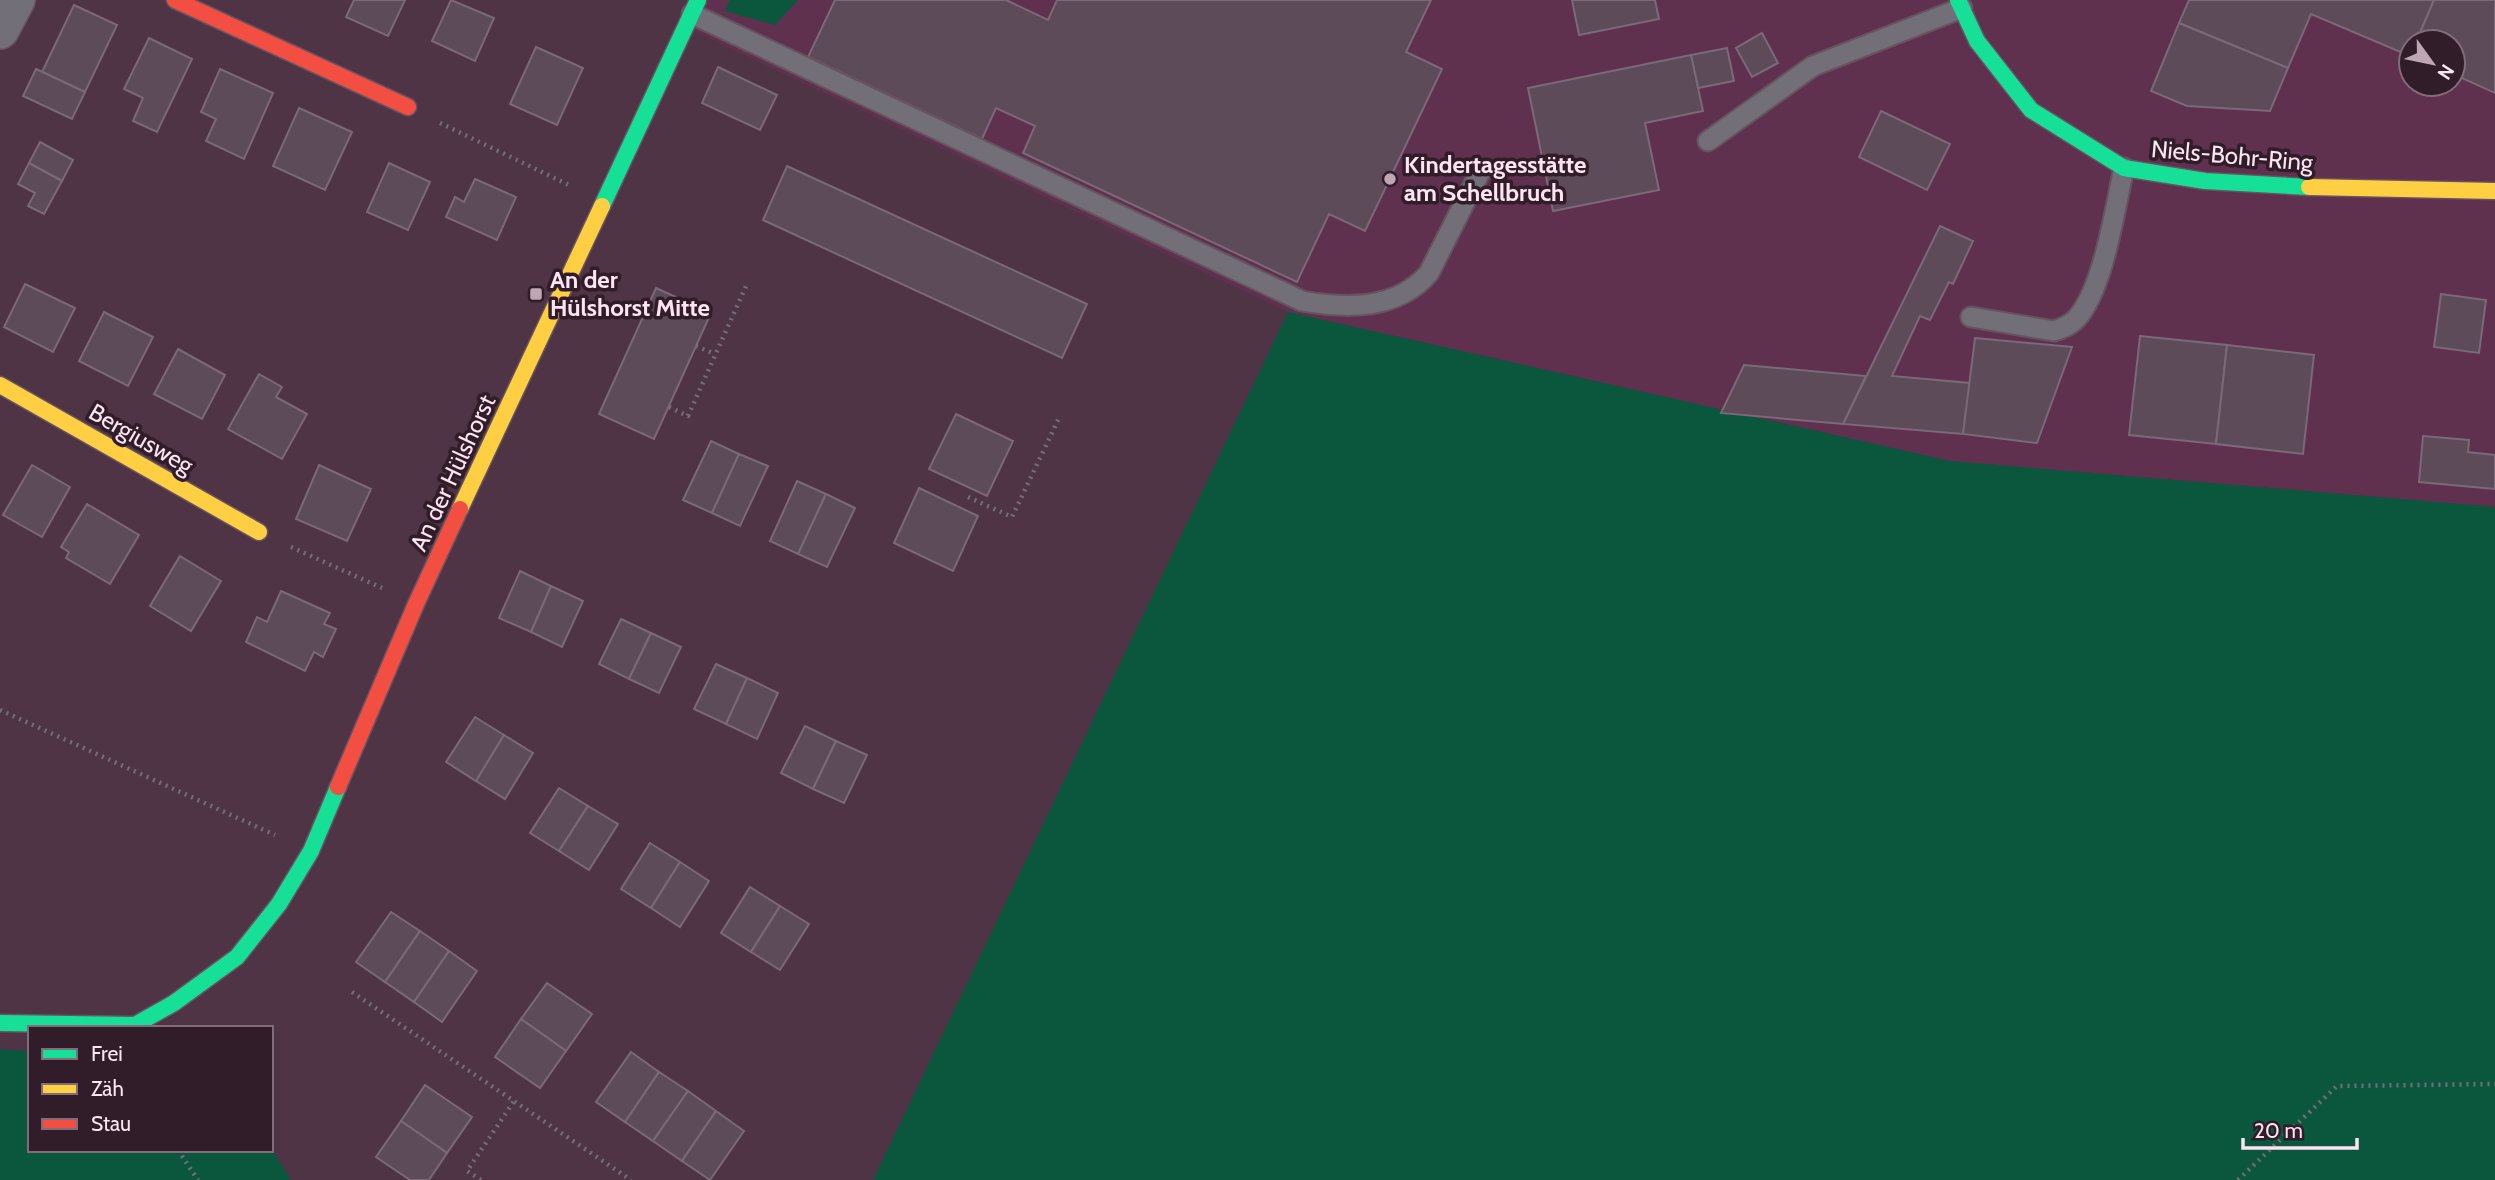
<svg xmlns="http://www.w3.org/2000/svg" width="2495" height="1180" font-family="Cabin,sans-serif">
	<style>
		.built { fill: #60304f; fill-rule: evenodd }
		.green { fill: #0b573e }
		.building { fill: #5e4b5a; stroke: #7b6878; stroke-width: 2 }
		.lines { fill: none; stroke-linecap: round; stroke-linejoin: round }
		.lane-casing { stroke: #67535f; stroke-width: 23 }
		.street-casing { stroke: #67535f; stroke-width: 40 }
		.fast-casing { stroke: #67535f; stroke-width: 19 }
		.slow-casing { stroke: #67535f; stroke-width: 19 }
		.jam-casing { stroke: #67535f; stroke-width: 19 }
		.path { stroke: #766e77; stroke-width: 4.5; stroke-dasharray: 2 5; stroke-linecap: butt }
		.lane { stroke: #726f78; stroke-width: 19 }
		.street { stroke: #726f78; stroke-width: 37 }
		.fast { stroke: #16e098; stroke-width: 16 }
		.slow { stroke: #ffcf43; stroke-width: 16 }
		.jam { stroke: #f24e42; stroke-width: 16 }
		.poi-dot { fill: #bfa6b5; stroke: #311c29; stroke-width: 2.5 }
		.labels { text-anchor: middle; stroke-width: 7; stroke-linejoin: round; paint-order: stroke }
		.street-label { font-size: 24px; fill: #fce4f2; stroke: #311c29 }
		.poi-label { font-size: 24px; font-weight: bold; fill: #fce4f2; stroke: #311c29; text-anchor: start }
	</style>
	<rect width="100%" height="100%" fill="#4e3444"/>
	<path class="built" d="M698 0H2495V507L1950 461 1288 312 685 27ZM2411 42H2453V84H2411Z"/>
	<g class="green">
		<polygon points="730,0 798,0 775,25 725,11"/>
		<polygon points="1288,312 1950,461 2495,507 2495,1180 873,1180"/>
		<polygon points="0,1049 30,1051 30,1150 271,1150 271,1148 291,1180 0,1180"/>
	</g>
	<g class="building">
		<polygon points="354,0 405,0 388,36 346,17"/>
		<polygon points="451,0 494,18 475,61 432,41"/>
		<polygon points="835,0 1006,0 1048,20 1057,0 1431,0 1406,52 1442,69 1365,231 1329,214 1297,282 1023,153 1035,126 996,108 982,139 808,57"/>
		<polygon points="1572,0 1655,0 1659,19 1579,35"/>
		<polygon points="2189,0 2434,0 2416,42 2411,42 2410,56 2311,14 2288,68 2179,23"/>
		<polygon points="2434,0 2495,0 2495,93 2453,74 2453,42 2416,42"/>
		<polygon points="74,5 117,25 85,92 42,72"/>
		<polygon points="2179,23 2288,68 2270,111 2187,106 2151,91"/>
		<polygon points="1762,33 1778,63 1752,77 1736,48"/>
		<polygon points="149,38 192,59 157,132 133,121 143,98 124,89"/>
		<polygon points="536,47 583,68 557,125 510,104"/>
		<polygon points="1727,48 1734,81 1698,88 1691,55"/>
		<polygon points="1691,55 1703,111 1645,123 1659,190 1553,211 1528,88"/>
		<polygon points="718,67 777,95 760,130 702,103"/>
		<polygon points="36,69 85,92 72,119 23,96"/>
		<polygon points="220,69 273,93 244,159 206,141 216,119 201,112"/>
		<polygon points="299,108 352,132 325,190 273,166"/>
		<polygon points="1881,111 1950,144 1927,190 1859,157"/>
		<polygon points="40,142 73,160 62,181 29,163"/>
		<polygon points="29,163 62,181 44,214 28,206 35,193 18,184"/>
		<polygon points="389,163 430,182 408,230 367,212"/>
		<polygon points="787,166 1087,304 1062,358 763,220"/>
		<polygon points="475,179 516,197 497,240 446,217 455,197 464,202"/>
		<polygon points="1940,226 1973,241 1953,284 1949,282 1930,320 1920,316 1892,376 1970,383 1963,434 1843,424"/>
		<polygon points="25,284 75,308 53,352 4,327"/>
		<polygon points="656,288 711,313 654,439 599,414"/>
		<polygon points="2441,294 2486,300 2479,353 2434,347"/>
		<polygon points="104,312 153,337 128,386 79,361"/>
		<polygon points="2140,336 2227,345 2216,444 2129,435"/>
		<polygon points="1975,338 2072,347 2037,443 1963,434"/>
		<polygon points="2227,345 2314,355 2303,454 2216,444"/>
		<polygon points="178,349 225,375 202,419 154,394"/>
		<polygon points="1744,365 1866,376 1843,424 1721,413"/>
		<polygon points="259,374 282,387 276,397 307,414 282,459 228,429"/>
		<polygon points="956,414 1013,441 987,496 929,469"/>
		<polygon points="2423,436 2469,440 2468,452 2495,455 2495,489 2419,482"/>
		<polygon points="711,441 739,454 712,513 683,500"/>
		<polygon points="739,454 768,466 740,526 712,513"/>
		<polygon points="32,465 70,487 42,537 3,515"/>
		<polygon points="319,465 371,489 347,541 296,519"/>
		<polygon points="797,481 826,494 798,554 770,541"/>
		<polygon points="919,488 978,516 953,571 894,543"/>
		<polygon points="826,494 855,508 827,567 798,554"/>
		<polygon points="87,504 139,535 110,584 66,558 69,552 61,547"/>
		<polygon points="180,556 221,581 191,631 150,606"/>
		<polygon points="520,571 551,586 531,632 499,618"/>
		<polygon points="551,586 583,601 562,647 531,632"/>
		<polygon points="281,591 330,613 324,624 336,629 323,657 314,652 305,671 246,642 257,617 267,622"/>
		<polygon points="621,619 651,633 629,679 599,664"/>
		<polygon points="651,633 681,647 659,693 629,679"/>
		<polygon points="716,664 747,678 726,724 694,709"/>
		<polygon points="747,678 778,693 757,739 726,724"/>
		<polygon points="475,717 504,735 476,781 446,762"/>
		<polygon points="805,726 836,741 813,789 781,773"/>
		<polygon points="504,735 533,753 505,799 476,781"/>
		<polygon points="836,741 867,755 844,803 813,789"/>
		<polygon points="559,788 588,806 559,851 530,833"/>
		<polygon points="588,806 618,824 589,870 559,851"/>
		<polygon points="650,843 680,862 651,908 621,889"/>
		<polygon points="680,862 709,881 680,927 651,908"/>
		<polygon points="750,887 780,906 751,952 721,933"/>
		<polygon points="780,906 809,924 780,970 751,952"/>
		<polygon points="391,912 420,931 385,982 356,962"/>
		<polygon points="420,931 449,951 414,1002 385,982"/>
		<polygon points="449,951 477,971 442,1022 414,1002"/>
		<polygon points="547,983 592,1014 566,1051 521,1019"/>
		<polygon points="521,1019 566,1051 540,1088 495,1057"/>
		<polygon points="631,1052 659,1072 625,1122 596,1102"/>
		<polygon points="659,1072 688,1091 653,1141 625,1122"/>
		<polygon points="425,1085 472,1117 447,1153 401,1121"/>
		<polygon points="688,1091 716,1111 682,1161 653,1141"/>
		<polygon points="716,1111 744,1131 710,1180 682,1161"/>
		<polygon points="401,1121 447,1153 429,1180 410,1180 376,1157"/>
	</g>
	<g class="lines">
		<g class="lane-casing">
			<g id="lane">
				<path d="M692 14 1302 301C1347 309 1397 310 1429 273L1480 172"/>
				<polyline points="1708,141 1813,66 1962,8"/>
				<path d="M1971 317 2054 331C2063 328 2071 325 2077 318 2104 287 2115 208 2124 168"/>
			</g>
		</g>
		<g class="street-casing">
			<polyline id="street" points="0,30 16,0"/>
		</g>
		<g class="fast-casing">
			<g id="fast">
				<polyline points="1958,0 1977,41 2031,110 2124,168 2205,181 2309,187"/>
				<polyline points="602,206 698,0"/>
				<polyline points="0,1023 135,1025 174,1003 237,957 279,904 311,851 338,787"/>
			</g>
		</g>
		<g class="slow-casing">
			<g id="slow">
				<polyline points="2309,187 2495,191"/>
				<polyline points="0,385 259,532"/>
				<polyline points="460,509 602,206"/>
			</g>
		</g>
		<g class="jam-casing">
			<g id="jam">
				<polyline points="175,0 408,107"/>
				<polyline points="338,787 416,604 460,509"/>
			</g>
		</g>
		<g class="path">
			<polyline points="440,123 571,186"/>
			<polyline points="696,346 715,354"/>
			<polyline points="669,407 688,416 746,286"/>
			<polyline points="968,497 1012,517 1059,418"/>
			<polyline points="291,547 382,588"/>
			<polyline points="0,710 275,835"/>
			<polyline points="352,992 631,1180"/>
			<polyline points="178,1150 198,1180"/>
			<polyline points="481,1180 467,1171 514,1101"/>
			<polyline points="2238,1180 2337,1086 2495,1084"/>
		</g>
		<use href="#lane" class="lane"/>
		<use href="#street" class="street"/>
		<use href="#fast" class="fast"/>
		<use href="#slow" class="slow"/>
		<use href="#jam" class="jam"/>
	</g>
	<g class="poi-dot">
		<circle cx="1390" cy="179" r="7"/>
		<rect x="529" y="287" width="14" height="14" rx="3.5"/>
	</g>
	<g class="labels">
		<g class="street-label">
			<text transform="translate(2232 156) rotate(5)" y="8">Niels-Bohr-Ring</text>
			<text transform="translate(141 439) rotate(30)" y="8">Bergiusweg</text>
			<text transform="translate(453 473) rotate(-65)" y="8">An der Hülshorst</text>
		</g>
		<g class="poi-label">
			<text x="1404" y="173">Kindertagesstätte<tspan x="1404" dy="28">am Schellbruch</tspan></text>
			<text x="550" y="288">An der<tspan x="550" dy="28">Hülshorst Mitte</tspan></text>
		</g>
	</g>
	<rect x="28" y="1026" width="245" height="126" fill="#311c29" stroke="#826c79" stroke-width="2"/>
	<rect x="42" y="1049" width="35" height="10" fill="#16e098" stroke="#826c79" stroke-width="2"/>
	<text x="91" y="1061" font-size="21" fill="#fce4f2">Frei</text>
	<rect x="42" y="1084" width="35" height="10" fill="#ffcf43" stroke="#826c79" stroke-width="2"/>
	<text x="91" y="1096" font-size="21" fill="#fce4f2">Zäh</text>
	<rect x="42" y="1119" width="35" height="10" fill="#f24e42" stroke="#826c79" stroke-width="2"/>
	<text x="91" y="1131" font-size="21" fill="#fce4f2">Stau</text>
	<g transform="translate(2432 63) rotate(123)"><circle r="33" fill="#311c29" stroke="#826c79" stroke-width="2"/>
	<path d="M0-5L12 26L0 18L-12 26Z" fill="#bfa6b5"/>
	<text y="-10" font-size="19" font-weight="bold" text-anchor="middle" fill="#fce4f2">N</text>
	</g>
	<path d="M2243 1138v10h114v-10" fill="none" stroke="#fce4f2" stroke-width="3.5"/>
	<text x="2254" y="1138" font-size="21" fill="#fce4f2" stroke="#311c29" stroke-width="5" paint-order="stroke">20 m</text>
</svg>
